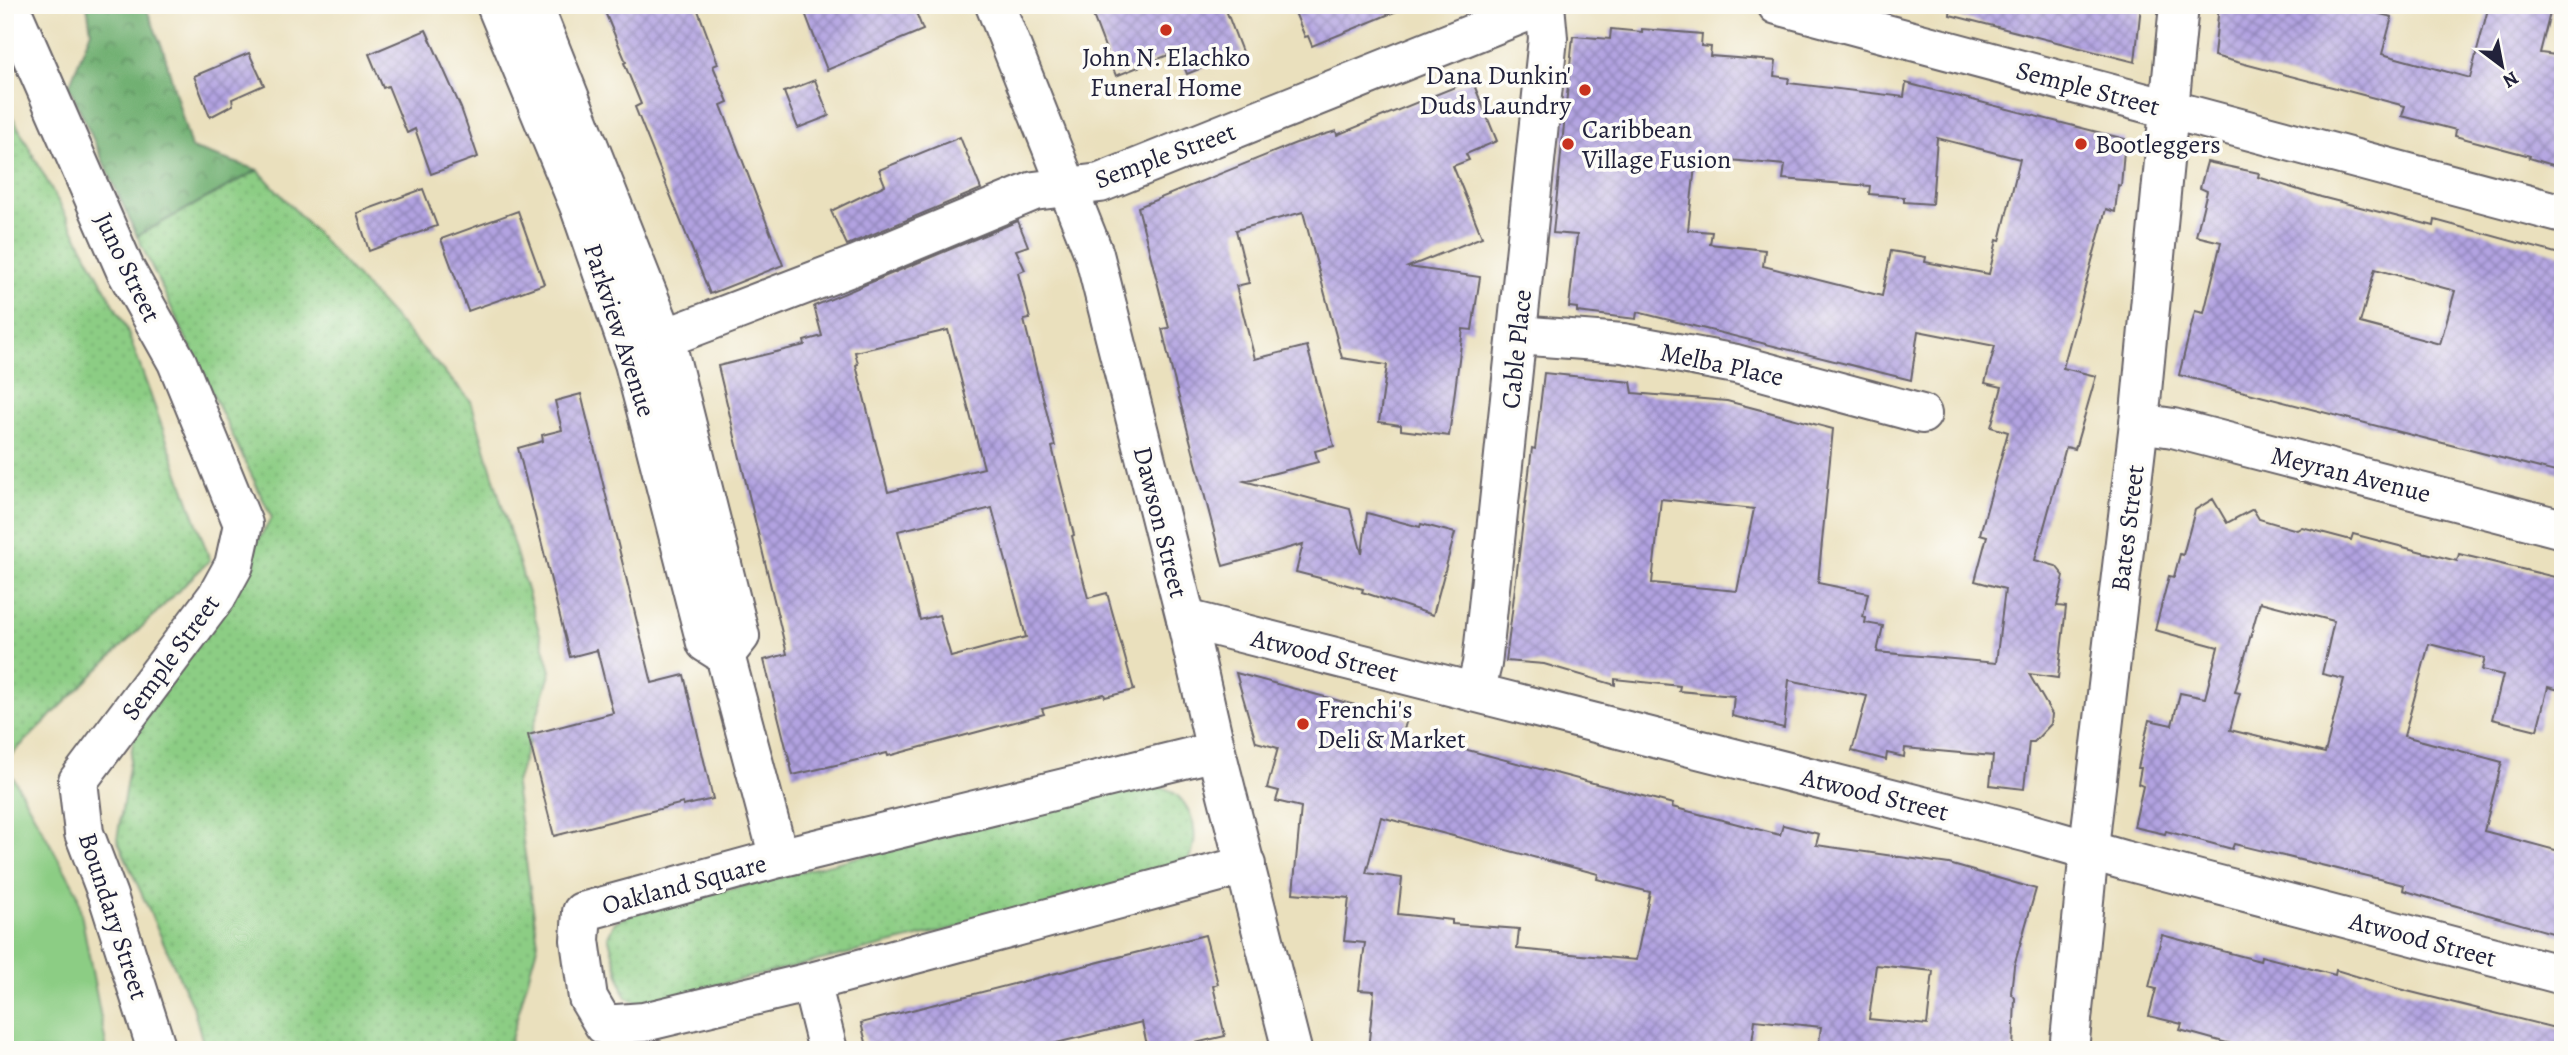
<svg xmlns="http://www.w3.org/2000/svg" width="2568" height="1055" font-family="Alegreya,serif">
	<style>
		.grass { fill: url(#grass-dots); stroke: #577860; stroke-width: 2 }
		.forest { fill: url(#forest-crowns); stroke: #4a6956; stroke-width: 2 }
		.green { fill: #8ccd84; stroke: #577860; stroke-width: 2 }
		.building { fill: url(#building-cross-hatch); fill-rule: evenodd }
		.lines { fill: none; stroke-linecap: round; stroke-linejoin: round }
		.minor-casing { stroke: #686468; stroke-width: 42 }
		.tertiary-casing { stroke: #686468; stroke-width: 42 }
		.minor { stroke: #fff; stroke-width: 38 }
		.tertiary { stroke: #fff; stroke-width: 38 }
		.poi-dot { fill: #c8321e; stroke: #fdfcf7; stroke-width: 2.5 }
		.labels { text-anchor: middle; stroke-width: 7; stroke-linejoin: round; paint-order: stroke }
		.poi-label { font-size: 26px; fill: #22223b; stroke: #fdfcf7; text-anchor: start }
		.street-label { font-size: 26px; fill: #22223b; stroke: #fdfcf7 }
	</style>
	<defs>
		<pattern id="grass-dots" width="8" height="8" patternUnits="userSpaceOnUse" patternTransform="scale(1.75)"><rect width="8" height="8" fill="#8ccd84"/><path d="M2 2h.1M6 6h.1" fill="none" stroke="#78b073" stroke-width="1.8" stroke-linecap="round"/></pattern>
		<pattern id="forest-crowns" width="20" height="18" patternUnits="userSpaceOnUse" patternTransform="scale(1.75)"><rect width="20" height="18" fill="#71b072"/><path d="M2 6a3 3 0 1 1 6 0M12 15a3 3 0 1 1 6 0" fill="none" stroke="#5c8f5f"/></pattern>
		<pattern id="building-cross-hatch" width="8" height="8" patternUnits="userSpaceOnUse" patternTransform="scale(1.75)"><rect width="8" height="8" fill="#b2a3e1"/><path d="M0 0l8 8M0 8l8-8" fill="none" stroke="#9084b8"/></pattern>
	</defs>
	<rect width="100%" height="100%" fill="#fdfcf7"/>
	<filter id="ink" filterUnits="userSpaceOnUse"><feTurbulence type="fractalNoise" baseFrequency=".0143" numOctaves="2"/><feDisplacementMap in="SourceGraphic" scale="14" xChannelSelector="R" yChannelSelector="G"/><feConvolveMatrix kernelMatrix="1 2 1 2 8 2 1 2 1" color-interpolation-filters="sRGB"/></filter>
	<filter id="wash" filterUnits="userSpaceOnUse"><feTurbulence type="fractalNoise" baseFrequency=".00686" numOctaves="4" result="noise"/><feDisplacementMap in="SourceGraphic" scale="28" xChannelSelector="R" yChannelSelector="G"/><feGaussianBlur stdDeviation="1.57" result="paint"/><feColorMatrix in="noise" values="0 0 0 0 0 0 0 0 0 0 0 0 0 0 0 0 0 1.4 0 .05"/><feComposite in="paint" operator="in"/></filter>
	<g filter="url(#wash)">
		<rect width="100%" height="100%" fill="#eae0bd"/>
		<g class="grass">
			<polygon points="5,103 126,327 210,560 5,761"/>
			<polygon points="258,170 471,401 551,671 515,786 538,943 508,1050 205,1050 194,1010 117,839 134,737 272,518 137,236"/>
			<path d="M1142 786C1151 787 1162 786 1169 790 1194 803 1204 843 1184 865 1178 870 1167 875 1160 879L638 1004 625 996 608 936 615 922 635 913Z"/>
		</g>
		<polygon class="forest" points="87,5 145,5 164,52 191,148 258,170 137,236 69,86 91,31"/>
		<polygon class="green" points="5,763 77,892 107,1050 5,1050"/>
		<g id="blocks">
			<g class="building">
				<polygon points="602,5 696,5 718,64 713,66 728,102 721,105 783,265 710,294 635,107 641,104 624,63 626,62"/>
				<polygon points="802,5 913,5 923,30 827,70"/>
				<polygon points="1089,5 1224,5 1242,52 1187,74 1178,51 1116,76"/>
				<polygon points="1292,5 1409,5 1409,6 1312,46 1308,36 1305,37"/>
				<polygon points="1951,5 2141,5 2135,62 1950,15"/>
				<polygon points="2219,5 2346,5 2392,17 2382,54 2470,78 2489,5 2552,5 2540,53 2563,56 2563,168 2529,158 2530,156 2455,136 2456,130 2402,116 2405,106 2214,56"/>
				<path d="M1611 29 1642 32V29L1702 34 1701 46 1711 47 1710 56 1776 61 1774 76 1789 78 1788 83 1904 97 1906 83 2125 139 2121 186 2118 185 2115 212 2106 209 2063 368 2096 376 2075 449 2066 447 2035 560 2056 566 2064 576 2057 606 2066 607 2058 678 2029 674 2052 714 2051 724 2034 742H2029L2024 789 1990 785 1993 756 1905 748 1904 757 1887 753 1886 760 1852 751 1867 696 1789 680 1784 728 1732 716 1734 696 1679 691 1680 686 1615 679V685L1544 664 1506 661 1532 448 1535 449 1544 373 1631 382 1633 393 1727 401 1833 429 1818 583 1868 593 1863 617 1866 618 1865 623 1883 626 1877 652 1996 663 2005 589 1975 581 1987 536 1980 534 2008 432 1991 427 2002 387 1985 383 1995 346 1918 331 1911 380 1637 312 1636 319 1577 312V308L1569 307 1577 235 1553 233 1573 36 1610 39ZM1937 138 2020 159 2000 241 1997 240 1989 274 1925 262 1926 257 1891 251 1882 296 1763 266 1765 250 1710 244 1712 232 1688 230 1696 157 1785 165 1783 179 1870 186 1869 194 1904 197V202L1932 204ZM1661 499 1754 509 1737 591 1652 583Z"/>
				<polygon points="426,30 461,108 478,157 431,174 415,129 407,133 388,86 383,88 369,54"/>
				<polygon points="249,53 264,85 232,99 233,105 210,117 194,76"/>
				<polygon points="815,80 829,116 798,128 784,92"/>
				<polygon points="1472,80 1497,141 1466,154 1469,160 1453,166 1482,237 1408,267 1480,277 1472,330 1463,329 1449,436 1401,430 1401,425 1379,422 1387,365 1342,358 1303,212 1236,230 1249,283 1236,286 1255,359 1307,346 1334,446 1315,451 1318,462 1244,481 1350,509 1362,554 1367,513 1420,527 1421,524 1455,533 1433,615 1362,592 1363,589 1296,572 1303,544 1223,566 1171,367 1162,329 1169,328 1138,207 1296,143 1336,131 1337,135"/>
				<polygon points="960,137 981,189 847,245 831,211 885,185 879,170"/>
				<path d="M2207 162 2259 173 2258 177 2321 197 2434 226 2435 220 2563 255V474L2179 375 2195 311 2204 313 2221 242 2196 236 2207 191 2200 188ZM2375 269 2455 291 2440 344 2360 323Z"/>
				<polygon points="423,189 437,226 369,251 357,213"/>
				<polygon points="518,211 544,284 468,311 441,239"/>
				<path d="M1018 221 1028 246 1016 250 1025 270 1018 273 1030 319 1024 320 1055 446 1052 447 1074 535 1072 536 1088 598 1107 593 1134 690 1105 697 1104 694 1042 709 1044 714 888 756 887 753 793 775 764 660 787 654 718 366 805 345 804 341 822 336 814 306ZM948 330 984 468 888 492 856 365 858 364 855 352ZM992 508 1026 637 951 657 939 615 920 620 898 531Z"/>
				<polygon points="581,394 652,683 684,675 713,799 683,806 683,803 554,836 528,735 613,713 597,650 570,657 518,448 543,441 542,435 562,430 555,401"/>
				<path d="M2213 499 2227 523 2253 509 2259 519 2297 530 2302 527 2351 540 2353 534 2457 561 2459 554 2563 579V691L2548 687 2537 730 2492 719 2503 675 2482 670 2485 658 2429 644 2404 736 2502 762 2484 831 2563 852V936L2439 901 2403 890 2404 885 2375 878 2234 844 2232 849 2166 831 2165 834 2134 827 2143 786 2138 784 2141 768H2138L2149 720 2172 725 2180 693 2205 698 2218 647 2155 630 2169 576 2174 577 2180 554 2183 555 2195 510ZM2260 602 2334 621 2322 674 2344 679 2325 753 2230 730 2240 693 2235 692Z"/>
				<path d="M1236 673 1407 719 1403 733 1673 804 1672 807 1780 835 1783 825 1819 834 1816 845 1949 864 2036 889 2014 966 2011 993 2015 998 2013 1050H1818L1821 1027 1755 1020 1751 1050H1368L1374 991 1359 990 1365 943 1344 941 1349 898 1293 893 1301 807 1276 801 1279 791 1267 788 1278 748 1256 742ZM1381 817 1598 874 1597 879 1650 892 1636 960 1517 949 1519 929 1452 924V920L1398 914 1402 878 1366 873ZM1876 965 1933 971 1927 1025 1869 1019Z"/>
				<polygon points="1205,935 1218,984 1213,986 1225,1036 1166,1050 1148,1050 1142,1022 1052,1044 1053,1050 868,1050 861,1023"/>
				<polygon points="2162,935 2260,961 2261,956 2335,975 2336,970 2399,989 2563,1030 2563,1050 2237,1050 2238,1046 2180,1030 2182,1024 2149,1016 2156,989 2149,987"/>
			</g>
		</g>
	</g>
	<g filter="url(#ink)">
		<use href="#blocks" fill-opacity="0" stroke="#686468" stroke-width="2"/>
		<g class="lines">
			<g class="minor-casing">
				<g id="minor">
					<polyline points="496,5 580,208 634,363 706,643 725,655 779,858"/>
					<polyline points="533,5 665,338 740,636 725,655"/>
					<polyline points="1777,5 2563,214"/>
					<polyline points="12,11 125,269 177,362 243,524 234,565 217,596 78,781 84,833 108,896 157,1050"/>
					<polyline points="1517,335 1623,343 1736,364 1922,414"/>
					<polyline points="665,338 856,265 1034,191 1100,183 1544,5"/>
					<polyline points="2139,423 2173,428 2563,529"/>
					<polyline points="1186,619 2029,833 2123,860 2563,975"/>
					<polyline points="1475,692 1482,664 1548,38 1545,5"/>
					<polyline points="1216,751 779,858 582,912 580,940 588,998 604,1025 644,1022 811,982 1246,865"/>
					<polyline points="811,982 828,1050"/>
				</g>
			</g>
			<g class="tertiary-casing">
				<g id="tertiary">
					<polyline points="995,5 1094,254 1186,619 1216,751 1292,1050"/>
					<polyline points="2069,1050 2092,821 2139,423 2179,5"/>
				</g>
			</g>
			<use href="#minor" class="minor"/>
			<use href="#tertiary" class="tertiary"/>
		</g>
	</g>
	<g class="poi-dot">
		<circle cx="1166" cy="30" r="7"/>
		<circle cx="1585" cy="90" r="7"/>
		<circle cx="1568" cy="144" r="7"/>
		<circle cx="2081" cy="144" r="7"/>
		<circle cx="1303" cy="724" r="7"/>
	</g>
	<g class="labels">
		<g class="poi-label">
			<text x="1166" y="66" text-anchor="middle">John N. Elachko<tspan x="1166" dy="30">Funeral Home</tspan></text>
			<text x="1571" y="84" text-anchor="end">Dana Dunkin'<tspan x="1571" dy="30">Duds Laundry</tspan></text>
			<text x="1582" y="138">Caribbean<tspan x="1582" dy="30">Village Fusion</tspan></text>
			<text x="2095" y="153">Bootleggers</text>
			<text x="1317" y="718">Frenchi's<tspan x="1317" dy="30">Deli &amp; Market</tspan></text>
		</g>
		<g class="street-label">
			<text transform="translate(2088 88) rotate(15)" y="9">Semple Street</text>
			<text transform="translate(1165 155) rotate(-20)" y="9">Semple Street</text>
			<text transform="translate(128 267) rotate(64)" y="9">Juno Street</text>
			<text transform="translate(620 330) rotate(72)" y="9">Parkview Avenue</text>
			<text transform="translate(1516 349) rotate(-84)" y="9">Cable Place</text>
			<text transform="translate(1722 364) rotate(12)" y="9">Melba Place</text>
			<text transform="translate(2351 474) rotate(14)" y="9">Meyran Avenue</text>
			<text transform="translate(1161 522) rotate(76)" y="9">Dawson Street</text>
			<text transform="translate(2127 528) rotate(-83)" y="9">Bates Street</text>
			<text transform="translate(1325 655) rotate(14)" y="9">Atwood Street</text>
			<text transform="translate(170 657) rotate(-54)" y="9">Semple Street</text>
			<text transform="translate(1875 794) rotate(14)" y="9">Atwood Street</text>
			<text transform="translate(684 884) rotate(-15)" y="9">Oakland Square</text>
			<text transform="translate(114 916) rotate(72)" y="9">Boundary Street</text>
			<text transform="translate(2423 939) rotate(15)" y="9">Atwood Street</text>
		</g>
	</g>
	<rect width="2568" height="1055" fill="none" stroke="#fdfcf7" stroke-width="28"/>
	<g transform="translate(2502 66) rotate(148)" stroke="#fdfcf7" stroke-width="5" paint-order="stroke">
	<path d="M0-5L12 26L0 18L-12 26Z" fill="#22223b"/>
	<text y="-10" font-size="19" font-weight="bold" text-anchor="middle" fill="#22223b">N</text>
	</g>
</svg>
